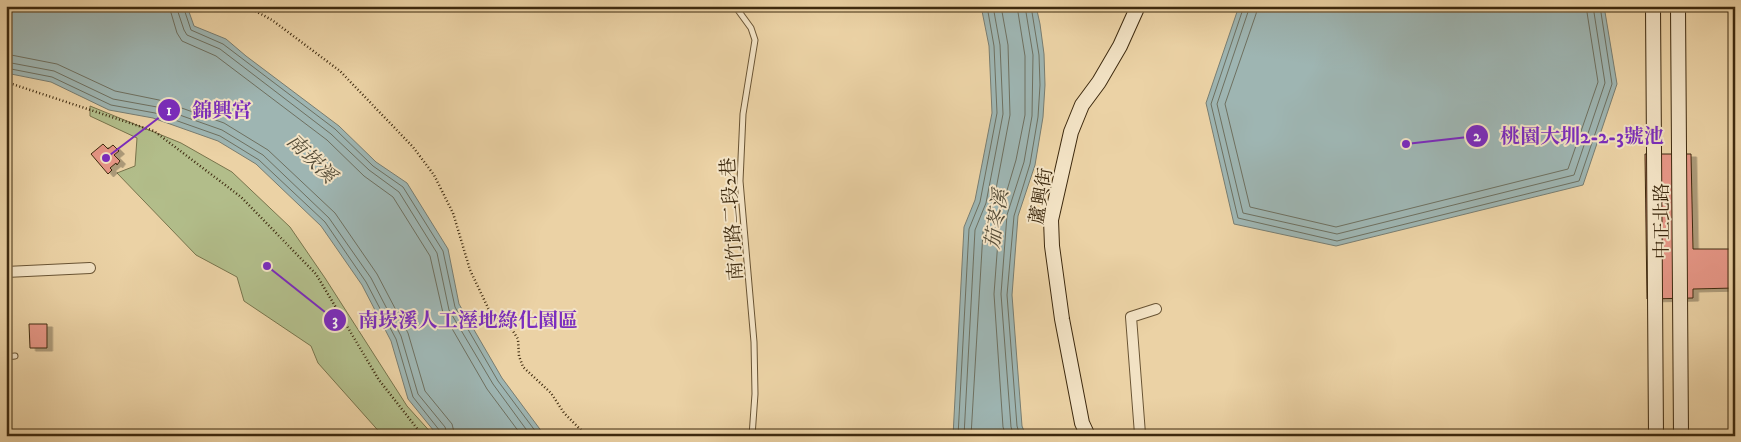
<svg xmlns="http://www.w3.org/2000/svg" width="1741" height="442" font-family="'IM FELL DW Pica','Noto Serif TC',serif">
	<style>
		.green { fill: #b2bd8a; stroke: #78744c }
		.water { fill: #9eb5b2; stroke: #787d71 }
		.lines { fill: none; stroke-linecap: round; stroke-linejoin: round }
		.shore { stroke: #6e7060; stroke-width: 1 }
		.building { fill: #e69686; stroke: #3e2a0f; filter: url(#shadow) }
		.lane-casing { stroke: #695434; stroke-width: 7 }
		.street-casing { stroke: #695434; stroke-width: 12 }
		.secondary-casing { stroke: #3e2a0f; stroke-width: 16 }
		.path { stroke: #3e2a0f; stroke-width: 2.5; stroke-dasharray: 1 2.5; stroke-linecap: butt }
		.lane { stroke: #f2e2c4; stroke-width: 5 }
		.street { stroke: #f2e2c4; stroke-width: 10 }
		.secondary { stroke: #f2e2c4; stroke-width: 14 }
		.labels { text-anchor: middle; stroke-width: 4; stroke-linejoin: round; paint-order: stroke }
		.street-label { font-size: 19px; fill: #3e2a0f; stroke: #f2e2c4 }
		.water-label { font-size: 20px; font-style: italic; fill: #564d38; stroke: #f2e2c4 }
		.leader { fill: none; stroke: #7b2cbf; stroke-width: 2 }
		.callout-dot { fill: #7b2cbf; stroke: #f2e2c4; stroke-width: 2 }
		.mark-label { font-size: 15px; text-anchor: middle; font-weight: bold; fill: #fff }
		.callout-label { font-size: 20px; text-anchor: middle; font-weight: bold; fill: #7b2cbf; stroke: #f2e2c4; stroke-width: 4; stroke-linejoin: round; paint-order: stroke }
	</style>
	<defs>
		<filter id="shadow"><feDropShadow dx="5.5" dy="3" stdDeviation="0" flood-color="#0004"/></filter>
	</defs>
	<rect width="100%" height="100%" fill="#ebd2a5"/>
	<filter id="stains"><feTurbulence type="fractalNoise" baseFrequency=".004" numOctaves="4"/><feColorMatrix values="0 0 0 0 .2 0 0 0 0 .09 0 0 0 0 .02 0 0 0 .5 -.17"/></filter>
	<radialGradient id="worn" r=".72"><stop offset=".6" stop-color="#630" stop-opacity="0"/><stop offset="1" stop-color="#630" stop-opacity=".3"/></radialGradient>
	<polygon class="green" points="90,106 181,143 232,172 290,227 325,278 407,406 434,436 383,436 318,363 311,346 244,301 237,277 196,255 117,173 135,166 137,138 90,116"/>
	<g class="water">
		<polygon points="6,6 186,6 188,9 194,26 226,39 246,56 339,126 376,162 407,183 448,249 459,304 502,378 545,436 438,436 408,399 391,341 362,285 321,226 256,164 218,141 153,118 109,110 51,82 6,73"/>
		<polygon points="981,6 1036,6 1040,24 1044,54 1045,85 1043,117 1035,165 1018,216 1012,295 1022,426 1026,436 953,436 964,227 975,200 992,113 989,46"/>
		<polygon points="1239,6 1604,6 1617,84 1583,185 1336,246 1234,224 1206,103"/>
	</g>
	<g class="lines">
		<g class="shore">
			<polyline points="169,6 177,33 182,41 216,56 327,140 364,176 393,197 430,256 443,313 487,389 522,436"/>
			<polyline points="176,6 184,30 187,35 220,49 331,134 369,170 399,192 437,253 449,310 493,384 531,436"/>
			<polyline points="183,6 191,30 223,44 335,129 373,166 403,187 443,251 455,307 498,381 539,436"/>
			<polyline points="1244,6 1211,104 1238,218 1337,241 1579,181 1612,84 1600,6"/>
			<polyline points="1250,6 1217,104 1243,213 1337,234 1574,175 1605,83 1593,6"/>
			<polyline points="1258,6 1256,14 1225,104 1250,207 1336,227 1568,169 1598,82 1586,6"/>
			<polyline points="6,54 57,64 115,91 159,100 224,123 268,150 335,213 377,274 408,333 425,391 452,424 455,436"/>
			<polyline points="6,62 54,71 113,99 157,107 222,130 263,155 329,218 371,278 401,336 418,394 445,427 448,436"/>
			<polyline points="6,68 52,77 111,105 155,113 220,136 259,160 325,222 366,282 396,339 413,397 440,431 441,436"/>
			<polyline points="958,436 969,229 980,202 997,113 994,46 987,6"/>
			<polyline points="964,436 975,230 986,203 1003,114 1000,45 993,6"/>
			<polyline points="971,436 983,232 993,205 1010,115 1008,45 1001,6"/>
			<polyline points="1006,436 1003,427 994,294 1000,214 1016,160 1025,115 1025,56 1017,6"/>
			<polyline points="1014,436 1011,427 1001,294 1007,215 1024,162 1032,116 1033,55 1025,6"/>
			<polyline points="1020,436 1017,426 1007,295 1014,216 1030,164 1038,117 1040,85 1039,55 1031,6"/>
		</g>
	</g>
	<g class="building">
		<polygon points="103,144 108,149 113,145 119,151 114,155 120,161 117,165 116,163 110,168 112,170 108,174 91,154"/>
		<polygon points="1645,154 1691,154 1693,249 1735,249 1735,288 1693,289 1693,298 1647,299"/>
		<polygon points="29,324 47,324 47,348 30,348"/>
	</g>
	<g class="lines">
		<g class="lane-casing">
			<g id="lane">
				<polyline points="735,6 751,28 755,40 743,114 740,181 754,342 755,394 752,436"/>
				<polyline points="6,357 15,356"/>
			</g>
		</g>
		<g class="street-casing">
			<g id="street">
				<polyline points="6,272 90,268"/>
				<polyline points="1137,436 1140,434 1131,317 1156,309"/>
			</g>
		</g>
		<g class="secondary-casing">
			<g id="secondary">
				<polyline points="1653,6 1656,436"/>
				<polyline points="1678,6 1681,436"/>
				<polyline points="1088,436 1082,423 1062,319 1052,246 1051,220 1071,132 1082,105 1099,82 1120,46 1138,6"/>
			</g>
		</g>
		<g class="path">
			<polyline points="246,6 272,20 340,71 413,147 434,175 453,213 470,270 490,312 513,331 518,339 519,356 523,367 551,393 564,413 587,436"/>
			<polyline points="6,82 154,131 241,197 316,274 379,380 423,436"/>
		</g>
		<use href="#lane" class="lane"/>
		<use href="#street" class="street"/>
		<use href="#secondary" class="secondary"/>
	</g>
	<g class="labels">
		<g class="street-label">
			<text transform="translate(1040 196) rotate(-80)" y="7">蘆興街</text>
			<text transform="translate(731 219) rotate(-94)" y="7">南竹路二段2巷</text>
			<text transform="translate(1661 221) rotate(-90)" y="7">中正北路</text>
		</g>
		<g class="water-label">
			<text transform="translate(312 158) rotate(45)" y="7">南崁溪</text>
			<text transform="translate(996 219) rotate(-81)" y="7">茄苳溪</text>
		</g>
	</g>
	<path class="leader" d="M106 158L169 110M1406 144L1477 136M267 266L335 320"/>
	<g class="callout-dot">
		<circle cx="106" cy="158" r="5"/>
		<circle cx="1406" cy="144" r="5"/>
		<circle cx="267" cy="266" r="5"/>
		<circle cx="169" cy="110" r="12"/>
		<circle cx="1477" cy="136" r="12"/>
		<circle cx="335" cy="320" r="12"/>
	</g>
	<g class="mark-label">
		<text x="169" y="115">1</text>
		<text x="1477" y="141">2</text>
		<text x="335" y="325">3</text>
	</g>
	<g class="callout-label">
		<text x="222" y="117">錦興宮</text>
		<text x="1582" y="143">桃園大圳2-2-3號池</text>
		<text x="468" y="327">南崁溪人工溼地綠化園區</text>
	</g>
	<rect width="1741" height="442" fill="none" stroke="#ebd2a5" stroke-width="25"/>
	<rect x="8" y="8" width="1726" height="427" fill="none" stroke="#3e2a0f" stroke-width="2.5"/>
	<rect x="12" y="12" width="1716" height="417" fill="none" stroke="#3e2a0f"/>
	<rect width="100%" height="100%" filter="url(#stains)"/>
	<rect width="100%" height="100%" fill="url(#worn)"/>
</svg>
